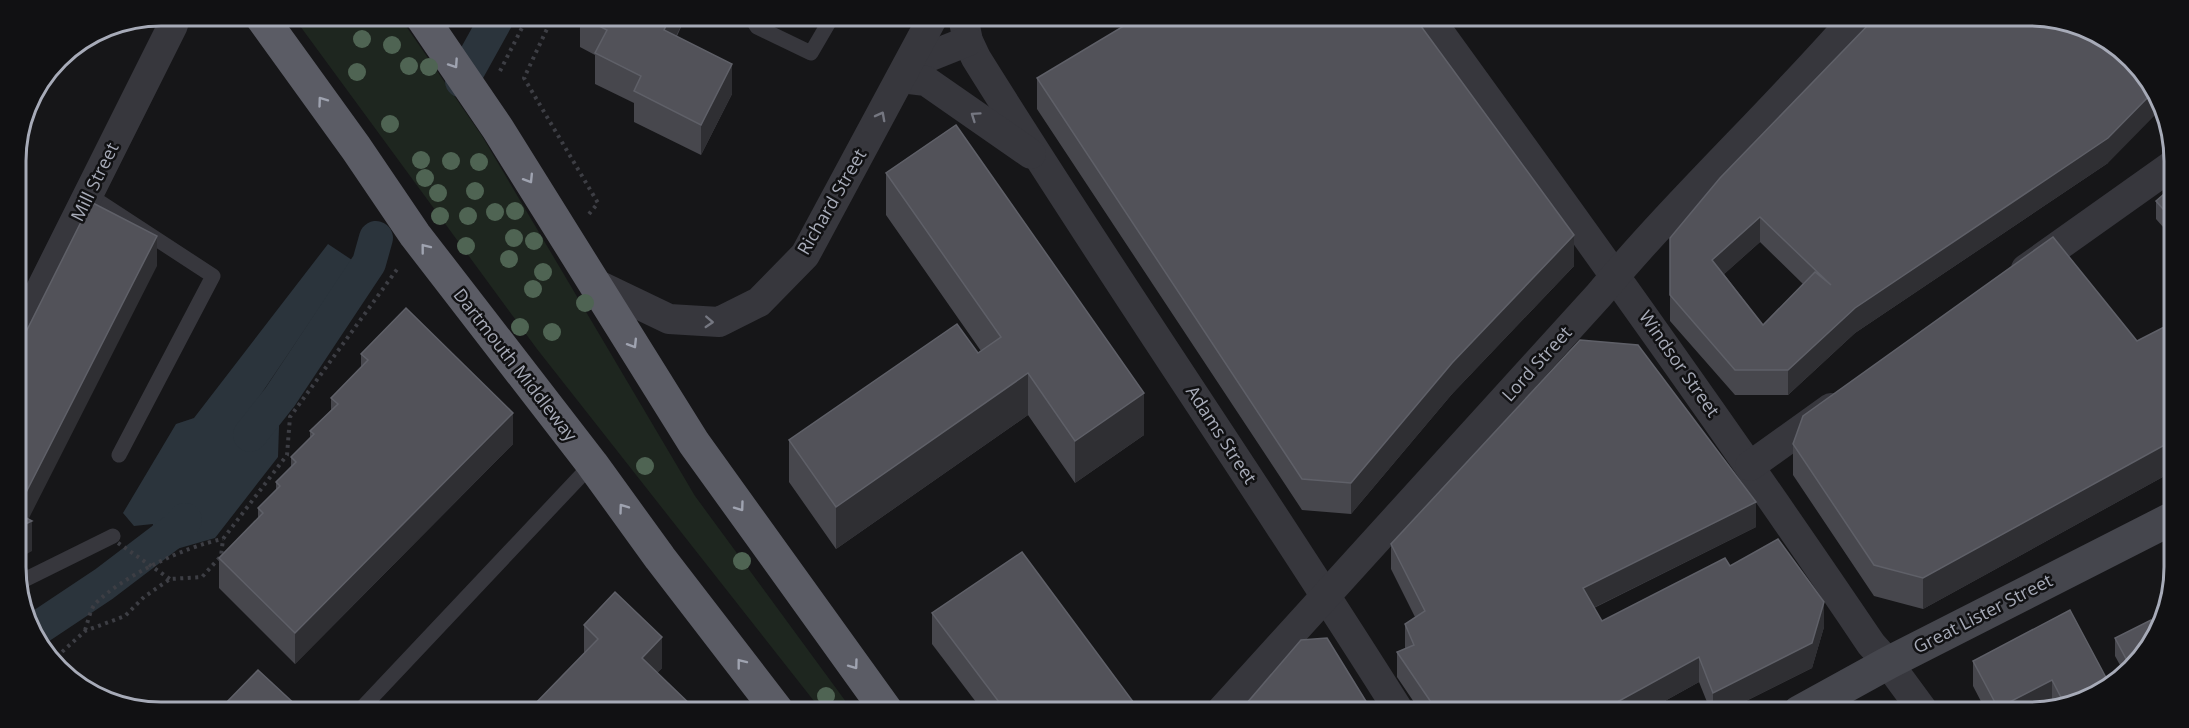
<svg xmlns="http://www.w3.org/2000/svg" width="2189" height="728" font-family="'Open Sans',sans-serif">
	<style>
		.green { fill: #1e261f }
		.water { fill: #2b343c }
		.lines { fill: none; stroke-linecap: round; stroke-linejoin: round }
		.canal { stroke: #2b343c; stroke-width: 34 }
		.path { stroke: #3d3e44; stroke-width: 4; stroke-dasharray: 3 4.5; stroke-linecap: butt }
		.service { stroke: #37373d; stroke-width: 15 }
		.minor { stroke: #37373d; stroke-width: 30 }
		.secondary { stroke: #45464d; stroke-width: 33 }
		.trunk { stroke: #5b5c65; stroke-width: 33 }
		.path-bridge { stroke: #3d3e44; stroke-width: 4; stroke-dasharray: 3 4.5; stroke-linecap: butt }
		.tree { fill: #4f6453 }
		.wall { fill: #47474d; fill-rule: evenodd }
		.shaded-wall { fill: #2f2f33 }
		.building { fill: #525259; stroke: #5f6068; stroke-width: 1.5; fill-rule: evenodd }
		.oneway { stroke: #9fa3b0 }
		.oneway2 { stroke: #757781 }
		.labels { text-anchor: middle; stroke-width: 5; stroke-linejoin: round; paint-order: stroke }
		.street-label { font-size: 18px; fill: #a7abb8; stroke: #111113 }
		.rim { fill: none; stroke: #a7abb8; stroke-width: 3 }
	</style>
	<rect width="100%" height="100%" fill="#161618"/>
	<polygon class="green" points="292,15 399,16 482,136 695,496 852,710 821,710 537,349"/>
	<polygon class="water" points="328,244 352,260 257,400 256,410 280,397 278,457 215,538 159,554 149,550 153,524 134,526 123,513 176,424 194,418"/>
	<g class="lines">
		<g class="canal">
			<polyline points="462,81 498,16"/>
			<polyline points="250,435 280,397 369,263 376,238"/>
			<polyline points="35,630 104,584 179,527 185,520"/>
		</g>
		<g class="path">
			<polyline points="553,16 524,78 598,203 589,214"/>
			<polyline points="500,71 528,16"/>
			<path d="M85 630C88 622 90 610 95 604 121 577 186 546 223 539"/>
			<polyline points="51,662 85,631 125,616 144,597 170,579 202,577 221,556 223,539 287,455 290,417 398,268"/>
		</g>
		<g class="service">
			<polyline points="751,17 757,27 811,53 832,17"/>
			<polyline points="89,195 213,276 119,455"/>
			<polyline points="18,583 113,536"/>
			<polyline points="361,709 592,464"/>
		</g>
		<g class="minor">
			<path d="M963 17 968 41 976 58C1113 278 1261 491 1399 711"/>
			<path d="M1429 18C1579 225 1728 432 1871 644L1888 663 1924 712"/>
			<polyline points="908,65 968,41"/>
			<polyline points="901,78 926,81 1031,154"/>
			<polyline points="2026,269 2171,166"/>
			<polyline points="596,284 669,319 719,322 759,302 805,255 933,17"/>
			<polyline points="16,339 173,25"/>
			<polyline points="1750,466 1831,408"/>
			<path d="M1221 711 1599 295C1679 199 1771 114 1853 20"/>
		</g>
		<polyline class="secondary" points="1799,712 1888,663 2169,520"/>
		<g class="trunk">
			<polyline points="260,15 356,148 415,235 592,464 660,558 777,710"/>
			<polyline points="421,16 498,129 694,443 886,710"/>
		</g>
		<polyline class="path-bridge" points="118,543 170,579"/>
	</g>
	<g class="tree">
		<circle cx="362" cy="39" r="9"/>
		<circle cx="392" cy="45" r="9"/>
		<circle cx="409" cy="66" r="9"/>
		<circle cx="429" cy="67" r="9"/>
		<circle cx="357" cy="72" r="9"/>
		<circle cx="390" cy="124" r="9"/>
		<circle cx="421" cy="160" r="9"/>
		<circle cx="451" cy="161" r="9"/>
		<circle cx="479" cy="162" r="9"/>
		<circle cx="425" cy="178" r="9"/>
		<circle cx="475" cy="191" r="9"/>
		<circle cx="438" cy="193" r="9"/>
		<circle cx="515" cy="211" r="9"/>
		<circle cx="495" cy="212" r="9"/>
		<circle cx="440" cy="216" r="9"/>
		<circle cx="468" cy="216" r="9"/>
		<circle cx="514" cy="238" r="9"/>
		<circle cx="534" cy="241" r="9"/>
		<circle cx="466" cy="246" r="9"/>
		<circle cx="509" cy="259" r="9"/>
		<circle cx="543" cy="272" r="9"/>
		<circle cx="533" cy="289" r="9"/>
		<circle cx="585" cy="303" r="9"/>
		<circle cx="520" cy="327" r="9"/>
		<circle cx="552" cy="332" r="9"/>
		<circle cx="645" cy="466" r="9"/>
		<circle cx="742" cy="561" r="9"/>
		<circle cx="826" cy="696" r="9"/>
	</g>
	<g class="wall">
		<polygon points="580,16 686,16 677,36 732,94 701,155 634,122 634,103 595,84 595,55 580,47"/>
		<polygon points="135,20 130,28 121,23"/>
		<polygon points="1037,78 1574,266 1452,394 1351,514 1302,510 1037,109"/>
		<path d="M2108 163 1855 333 1788 395H1735L1670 321V238L1720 178ZM1760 242 1803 284 1763 325 1724 274Z"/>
		<polygon points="886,173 1144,435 1075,483 1028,415 836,549 789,482 789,440 981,351 886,215"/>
		<polygon points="2171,188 2171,236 2156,219 2156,201"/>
		<polygon points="2170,324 2170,473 1923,609 1874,596 1793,475 1793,444 2137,341"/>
		<polygon points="361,354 513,444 295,664 219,588 219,558 258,518 258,508 276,490 276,482 291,467 291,457 310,438 310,431 331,410 331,398 361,367"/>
		<polygon points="1756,527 1594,608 1602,621 1730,566 1824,627 1812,668 1724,712 1711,712 1699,682 1645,712 1420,711 1397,677 1397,652 1405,649 1405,624 1415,617 1391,569 1391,544"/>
		<polygon points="932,613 1134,710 982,710 932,644"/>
		<polygon points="584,625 662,668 657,673 584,653"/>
		<polygon points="2115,638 2150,648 2125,674 2115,656"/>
		<polygon points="1973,661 2110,685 2053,707 2052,705 2037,713 1987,713 1973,686"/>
	</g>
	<g class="shaded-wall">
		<polygon points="671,16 686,16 664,60 664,30"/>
		<polygon points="135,20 130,28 130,21"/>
		<polygon points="732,64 732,94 701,155 701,125"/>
		<polygon points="2152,93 2160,110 2108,163 1855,333 1788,395 1788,370 1855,308"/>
		<polygon points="1760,217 1760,242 1712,285 1712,260"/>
		<polygon points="1574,235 1574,266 1452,394 1351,514 1351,483 1452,363"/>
		<polygon points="157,236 157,266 26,524 32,521 32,551 18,559 17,510"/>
		<polygon points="1028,373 1028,415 836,549 836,507"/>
		<polygon points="1144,393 1144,435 1075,483 1075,441"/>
		<polygon points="513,413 513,444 295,664 295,633"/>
		<polygon points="2170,442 2170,473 1923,609 1923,578"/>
		<polygon points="1756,502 1756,527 1583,613 1583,588"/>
		<polygon points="1824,602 1824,627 1812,668 1724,712 1713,712 1713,693"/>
		<polygon points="662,637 662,668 642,689 642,658"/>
		<polygon points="1699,657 1699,682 1645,712 1599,712"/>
		<polygon points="2052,680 2052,705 2037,713 1998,713 1998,708"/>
		<polygon points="1134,703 1134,710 1123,710"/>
	</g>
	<g class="building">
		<polygon points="580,16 671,16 664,30 732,64 701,125 634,91 641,76 595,53 607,30"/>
		<polygon points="1137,18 1415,18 1574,235 1452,363 1351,483 1302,479 1037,78"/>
		<path d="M1873 20H2066L2138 64 2152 93 2108 138 1855 308 1788 370H1735L1670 295V238L1720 178ZM1760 217 1831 285 1815 272 1763 325 1712 260Z"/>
		<polygon points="956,125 1144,393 1075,441 1028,373 836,507 789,440 957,324 978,353 1001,337 886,173"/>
		<polygon points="2171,188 2171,218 2156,201"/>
		<polygon points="91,202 157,236 17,510 16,352"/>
		<polygon points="2053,237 2137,341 2170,324 2170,442 1923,578 1874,565 1793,444 1803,416"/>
		<polygon points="406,308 513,413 295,633 219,558 263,513 258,508 280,486 276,482 296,462 291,457 314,434 310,431 338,404 331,398 368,360 361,354"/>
		<polygon points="1580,340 1638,345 1756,502 1583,588 1602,621 1725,558 1730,566 1778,539 1824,602 1812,643 1713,693 1699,657 1599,712 1437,711 1397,652 1414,645 1405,624 1425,611 1391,544"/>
		<polygon points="17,513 32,521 17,528"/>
		<polygon points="1022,552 1134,703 1123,710 1005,710 932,613"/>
		<polygon points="615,592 662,637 642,658 695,709 530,709 598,639 584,625"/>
		<polygon points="2070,610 2110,685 2064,703 2052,680 1998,708 1973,661"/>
		<polygon points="2151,620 2157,632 2150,648 2131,668 2115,638"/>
		<polygon points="1327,638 1372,711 1240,711 1301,640"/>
		<polygon points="258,670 299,708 221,708"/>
		<polygon points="1891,707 1895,712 1882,712"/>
	</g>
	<defs><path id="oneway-chevron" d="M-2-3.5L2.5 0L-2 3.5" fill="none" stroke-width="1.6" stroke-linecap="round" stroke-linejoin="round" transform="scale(1.5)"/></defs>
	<g class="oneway">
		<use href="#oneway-chevron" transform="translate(454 64) rotate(56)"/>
		<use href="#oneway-chevron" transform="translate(322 101) rotate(-126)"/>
		<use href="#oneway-chevron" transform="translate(529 179) rotate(58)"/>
		<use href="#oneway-chevron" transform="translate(425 248) rotate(-128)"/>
		<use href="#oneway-chevron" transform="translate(633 344) rotate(58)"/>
		<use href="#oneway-chevron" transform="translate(740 507) rotate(54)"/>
		<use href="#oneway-chevron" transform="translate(623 508) rotate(-126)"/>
		<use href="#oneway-chevron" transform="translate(741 663) rotate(-128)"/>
		<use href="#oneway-chevron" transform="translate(854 665) rotate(54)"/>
	</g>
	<g class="oneway2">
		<use href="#oneway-chevron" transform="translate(881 116) rotate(-62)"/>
		<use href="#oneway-chevron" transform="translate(975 116) rotate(-145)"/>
		<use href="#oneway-chevron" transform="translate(709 322) rotate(3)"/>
	</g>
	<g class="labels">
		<g class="street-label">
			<text transform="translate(95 182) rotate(-64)" y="6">Mill Street</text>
			<text transform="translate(832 202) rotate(-60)" y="6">Richard Street</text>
			<text transform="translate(1537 364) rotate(-48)" y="6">Lord Street</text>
			<text transform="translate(1679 364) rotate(55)" y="6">Windsor Street</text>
			<text transform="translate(515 365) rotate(52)" y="6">Dartmouth Middleway</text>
			<text transform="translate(1221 435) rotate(57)" y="6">Adams Street</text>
			<text transform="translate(1983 614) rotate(-27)" y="6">Great Lister Street</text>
		</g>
	</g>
	<path d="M0 0H2189V728H0ZM161 26H2029A135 135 0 0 1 2164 161V567A135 135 0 0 1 2029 702H161A135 135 0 0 1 26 567V161A135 135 0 0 1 161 26Z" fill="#111113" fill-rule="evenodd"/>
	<path class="rim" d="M161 26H2029A135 135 0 0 1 2164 161V567A135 135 0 0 1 2029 702H161A135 135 0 0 1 26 567V161A135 135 0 0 1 161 26Z"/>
</svg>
